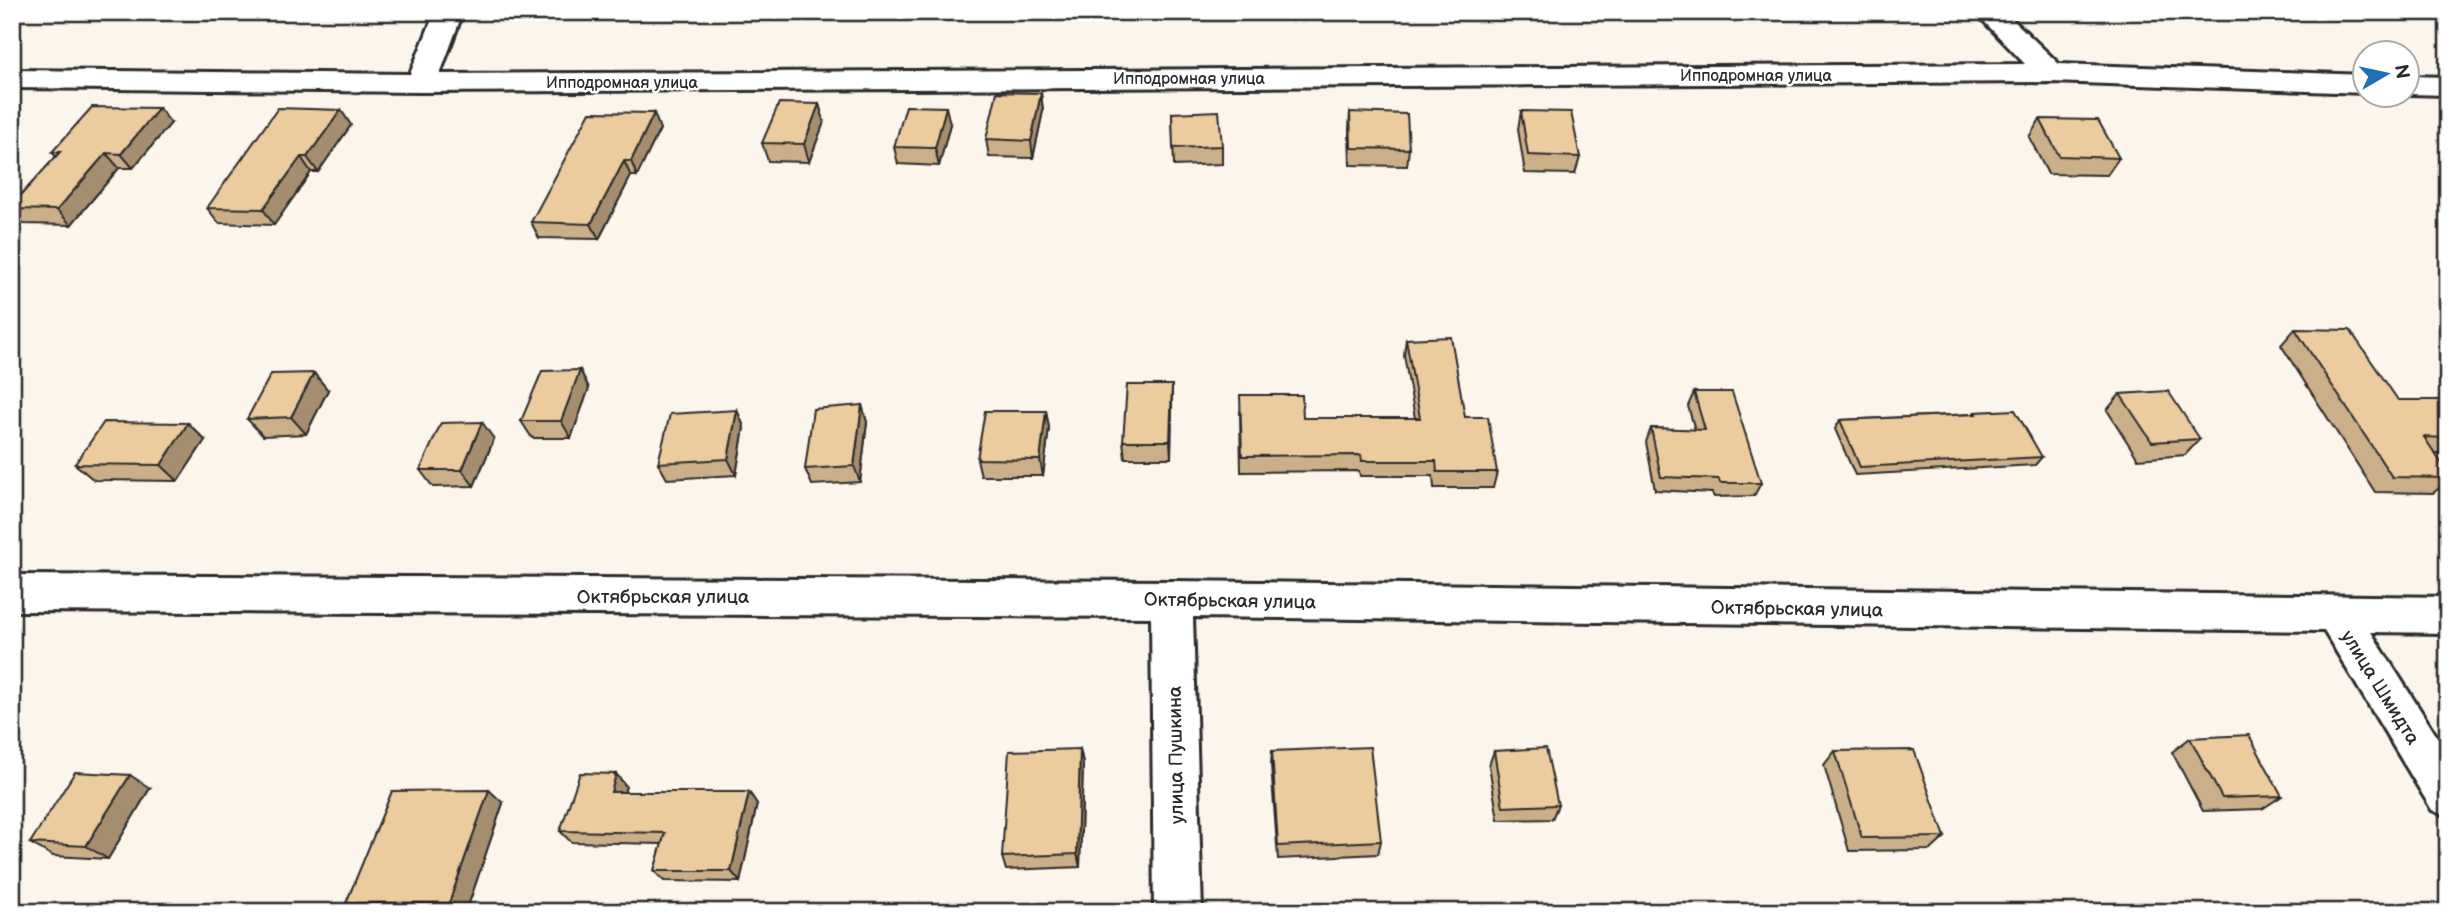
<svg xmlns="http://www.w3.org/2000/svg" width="2460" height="924" font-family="'Balsamiq Sans',sans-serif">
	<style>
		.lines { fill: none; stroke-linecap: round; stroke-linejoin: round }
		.minor-casing { stroke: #2b2b2b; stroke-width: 6 }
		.minor { fill: #fff; fill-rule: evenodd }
		.wall { fill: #cbaf88; stroke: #2b2b2b; stroke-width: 2 }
		.shaded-wall { fill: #a58e6f; stroke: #2b2b2b; stroke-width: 2 }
		.building { fill: #eccb9e; stroke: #2b2b2b; stroke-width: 2 }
		.labels { text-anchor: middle; stroke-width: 5; stroke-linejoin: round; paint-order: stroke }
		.far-street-label { font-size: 16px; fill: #2b2b2b; stroke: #fff }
		.street-label { font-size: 19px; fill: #2b2b2b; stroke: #fff }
	</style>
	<rect width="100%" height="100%" fill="#fbf5ec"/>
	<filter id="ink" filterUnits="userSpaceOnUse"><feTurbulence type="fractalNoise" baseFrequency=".0143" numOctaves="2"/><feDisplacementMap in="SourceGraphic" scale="14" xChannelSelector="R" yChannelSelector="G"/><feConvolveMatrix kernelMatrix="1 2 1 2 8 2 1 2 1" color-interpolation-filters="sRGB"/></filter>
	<g filter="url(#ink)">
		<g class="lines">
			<g class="minor-casing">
				<g id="minor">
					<polygon points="435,12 463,12 440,74 2025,64 1975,12 2005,12 2059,64 2366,75 2366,93 2051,82 421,92 12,88 12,70 410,74"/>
					<polygon points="2408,76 2448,77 2448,95 2408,94"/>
					<polygon points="12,575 1172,581 2448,597 2448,633 2371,632 2448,754 2448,817 2432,810 2324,631 1193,617 1202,912 1154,912 1151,617 12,611"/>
				</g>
			</g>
			<use href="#minor" class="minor"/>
		</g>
		<g class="wall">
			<polygon points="1041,93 1043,111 1033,158 989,157 986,139"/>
			<polygon points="819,104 824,122 809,162 768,161 762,143"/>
			<polygon points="1521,111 1580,157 1575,174 1525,173 1518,129"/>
			<polygon points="1350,112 1409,149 1407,166 1350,165 1349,130"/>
			<polygon points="1172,113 1222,146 1222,164 1174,166"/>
			<polygon points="2040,119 2119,158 2107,175 2048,174 2029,137"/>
			<polygon points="171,123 133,168 119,168 71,225 23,224 12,212 12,205 56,157 52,152"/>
			<polygon points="950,124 939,166 898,164 894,147"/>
			<polygon points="351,125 318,172 311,172 274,225 219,223 207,208"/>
			<polygon points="660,129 637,176 631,176 599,239 539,238 531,222"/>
			<polygon points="2295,329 2398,400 2448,400 2448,453 2434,453 2448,473 2448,481 2433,493 2375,492 2281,345"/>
			<polygon points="1406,339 1465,417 1497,472 1493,488 1434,488 1433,476 1360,476 1359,471 1241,472 1240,411 1303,418 1415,418 1404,355"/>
			<polygon points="580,370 589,388 571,438 532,438 521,421"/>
			<polygon points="328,390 306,434 263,436 247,419"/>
			<polygon points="1694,392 1761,483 1754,496 1714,497 1712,493 1655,490 1646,442 1651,428 1695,430 1688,406"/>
			<polygon points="2120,394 2200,439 2185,455 2138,459 2107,410"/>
			<polygon points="1172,402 1171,458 1125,458 1123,441"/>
			<polygon points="862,405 867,422 860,482 812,485 805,469"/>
			<polygon points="737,410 744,427 736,475 667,479 658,463"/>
			<polygon points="1046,411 1049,428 1043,476 981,476 977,459"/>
			<polygon points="1975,412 2042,457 2035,465 1855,475 1835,429 1840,420 1973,414"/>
			<polygon points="494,439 474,486 433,487 420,470"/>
			<polygon points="205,440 178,481 94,480 75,464"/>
			<polygon points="2190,738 2282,796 2262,809 2203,811 2172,752"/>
			<polygon points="1080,749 1083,763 1080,867 1006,870 1002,857"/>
			<polygon points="1272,751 1381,841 1378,854 1278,859 1271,765"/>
			<polygon points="1494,751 1558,805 1552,819 1498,820 1489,765"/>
			<polygon points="1835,751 1945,837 1931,850 1849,851 1824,765"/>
			<polygon points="616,774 626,786 624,792 749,792 757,804 740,882 664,881 654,871 662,844 571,842 560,831"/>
			<polygon points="150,788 108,859 53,856 30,843"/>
			<polygon points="503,803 466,912 359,912 346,903"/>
		</g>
		<g class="shaded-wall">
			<polygon points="1041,93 1043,111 1033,158 1031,141"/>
			<polygon points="819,104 824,122 809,162 804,144"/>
			<polygon points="946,107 950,124 939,166 935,148"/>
			<polygon points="159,108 171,123 133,168 121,154"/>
			<polygon points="341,110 351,125 318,172 307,157"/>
			<polygon points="654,113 660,129 637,176 631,161"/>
			<polygon points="106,153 119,168 71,225 57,210"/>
			<polygon points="301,157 311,172 274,225 263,209"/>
			<polygon points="624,161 631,176 599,239 591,224"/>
			<polygon points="580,370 589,388 571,438 561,421"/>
			<polygon points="314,373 328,390 306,434 291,417"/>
			<polygon points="1172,385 1172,402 1171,458 1170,441"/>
			<polygon points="862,405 867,422 860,482 854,466"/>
			<polygon points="737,410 744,427 736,475 728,459"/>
			<polygon points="1046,411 1049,428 1043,476 1040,460"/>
			<polygon points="482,422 494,439 474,486 462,470"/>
			<polygon points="188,423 205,440 178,481 161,465"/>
			<polygon points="1080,749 1083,763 1080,867 1077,854"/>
			<polygon points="616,774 626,786 621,804 611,792"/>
			<polygon points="130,775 150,788 108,859 86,846"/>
			<polygon points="489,790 503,803 466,912 461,912 449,903"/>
			<polygon points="749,792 757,804 740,882 731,871"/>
		</g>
		<g class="building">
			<polygon points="997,92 1041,93 1031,141 986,139"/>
			<polygon points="779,103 819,104 804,144 762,143"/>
			<polygon points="906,106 946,107 935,148 894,147"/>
			<polygon points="92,107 159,108 121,154 106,153 57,210 12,209 12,205 60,152 52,152"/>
			<polygon points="278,108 341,110 307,157 301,157 263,209 207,208"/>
			<polygon points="1219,111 1222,146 1173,148 1172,113"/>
			<polygon points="1521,111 1571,112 1580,157 1528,155"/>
			<polygon points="590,112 654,113 631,161 624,161 591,224 531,222"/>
			<polygon points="1350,112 1407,114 1409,149 1351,148"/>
			<polygon points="2040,119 2098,120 2119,158 2059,156"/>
			<polygon points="2295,329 2350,330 2398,400 2448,400 2448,438 2424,437 2448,473 2448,478 2392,477"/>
			<polygon points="1451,337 1465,417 1488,417 1497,472 1437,472 1436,461 1362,461 1361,455 1242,456 1240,395 1302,395 1303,418 1420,418 1406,339"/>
			<polygon points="580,370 561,421 521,421 542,371"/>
			<polygon points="314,373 291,417 247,419 271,374"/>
			<polygon points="1127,385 1172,385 1170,441 1123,441"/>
			<polygon points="2168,391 2200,439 2152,442 2120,394"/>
			<polygon points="1694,392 1732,392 1761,483 1720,483 1719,479 1661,477 1651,428 1705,430"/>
			<polygon points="862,405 854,466 805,469 813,409"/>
			<polygon points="737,410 728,459 658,463 670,414"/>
			<polygon points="2015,410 2042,457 1860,467 1840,420 1976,414 1975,412"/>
			<polygon points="985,411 1046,411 1040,460 977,459"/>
			<polygon points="104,422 188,423 161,465 75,464"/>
			<polygon points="482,422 462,470 420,470 441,423"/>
			<polygon points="2249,735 2282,796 2222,798 2190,738"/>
			<polygon points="1370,747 1381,841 1278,846 1272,751"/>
			<polygon points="1546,748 1558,805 1503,807 1494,751"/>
			<polygon points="1080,749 1077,854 1002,857 1009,751"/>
			<polygon points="1914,750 1945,837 1862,838 1835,751"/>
			<polygon points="75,772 130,775 86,846 30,843"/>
			<polygon points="580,773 616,774 611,792 749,792 731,871 654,871 665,833 560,831"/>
			<polygon points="489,790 449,903 346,903 392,791"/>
		</g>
	</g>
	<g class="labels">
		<g class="far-street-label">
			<text x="1756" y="81">Ипподромная улица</text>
			<text x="1189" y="84">Ипподромная улица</text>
			<text x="622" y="88">Ипподромная улица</text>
		</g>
		<g class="street-label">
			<text x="663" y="603">Октябрьская улица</text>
			<text transform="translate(1230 600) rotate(1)" y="7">Октябрьская улица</text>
			<text transform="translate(1797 608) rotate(1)" y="7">Октябрьская улица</text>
			<text transform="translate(2381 687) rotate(58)" y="7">улица Шмидта</text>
			<text transform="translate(1175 755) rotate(-91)" y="7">улица Пушкина</text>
		</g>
	</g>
	<rect width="2460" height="924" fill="none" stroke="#fff" stroke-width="42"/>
	<rect x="21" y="21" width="2418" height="882" fill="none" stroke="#2b2b2b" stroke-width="2.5" filter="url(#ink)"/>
	<g transform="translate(2386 74) rotate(81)"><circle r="33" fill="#ffffff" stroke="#aaaaaa" stroke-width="2"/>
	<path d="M0-5L12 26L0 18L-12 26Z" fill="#1f6fb2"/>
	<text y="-10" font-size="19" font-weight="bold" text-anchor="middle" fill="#2b2b2b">N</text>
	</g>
</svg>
